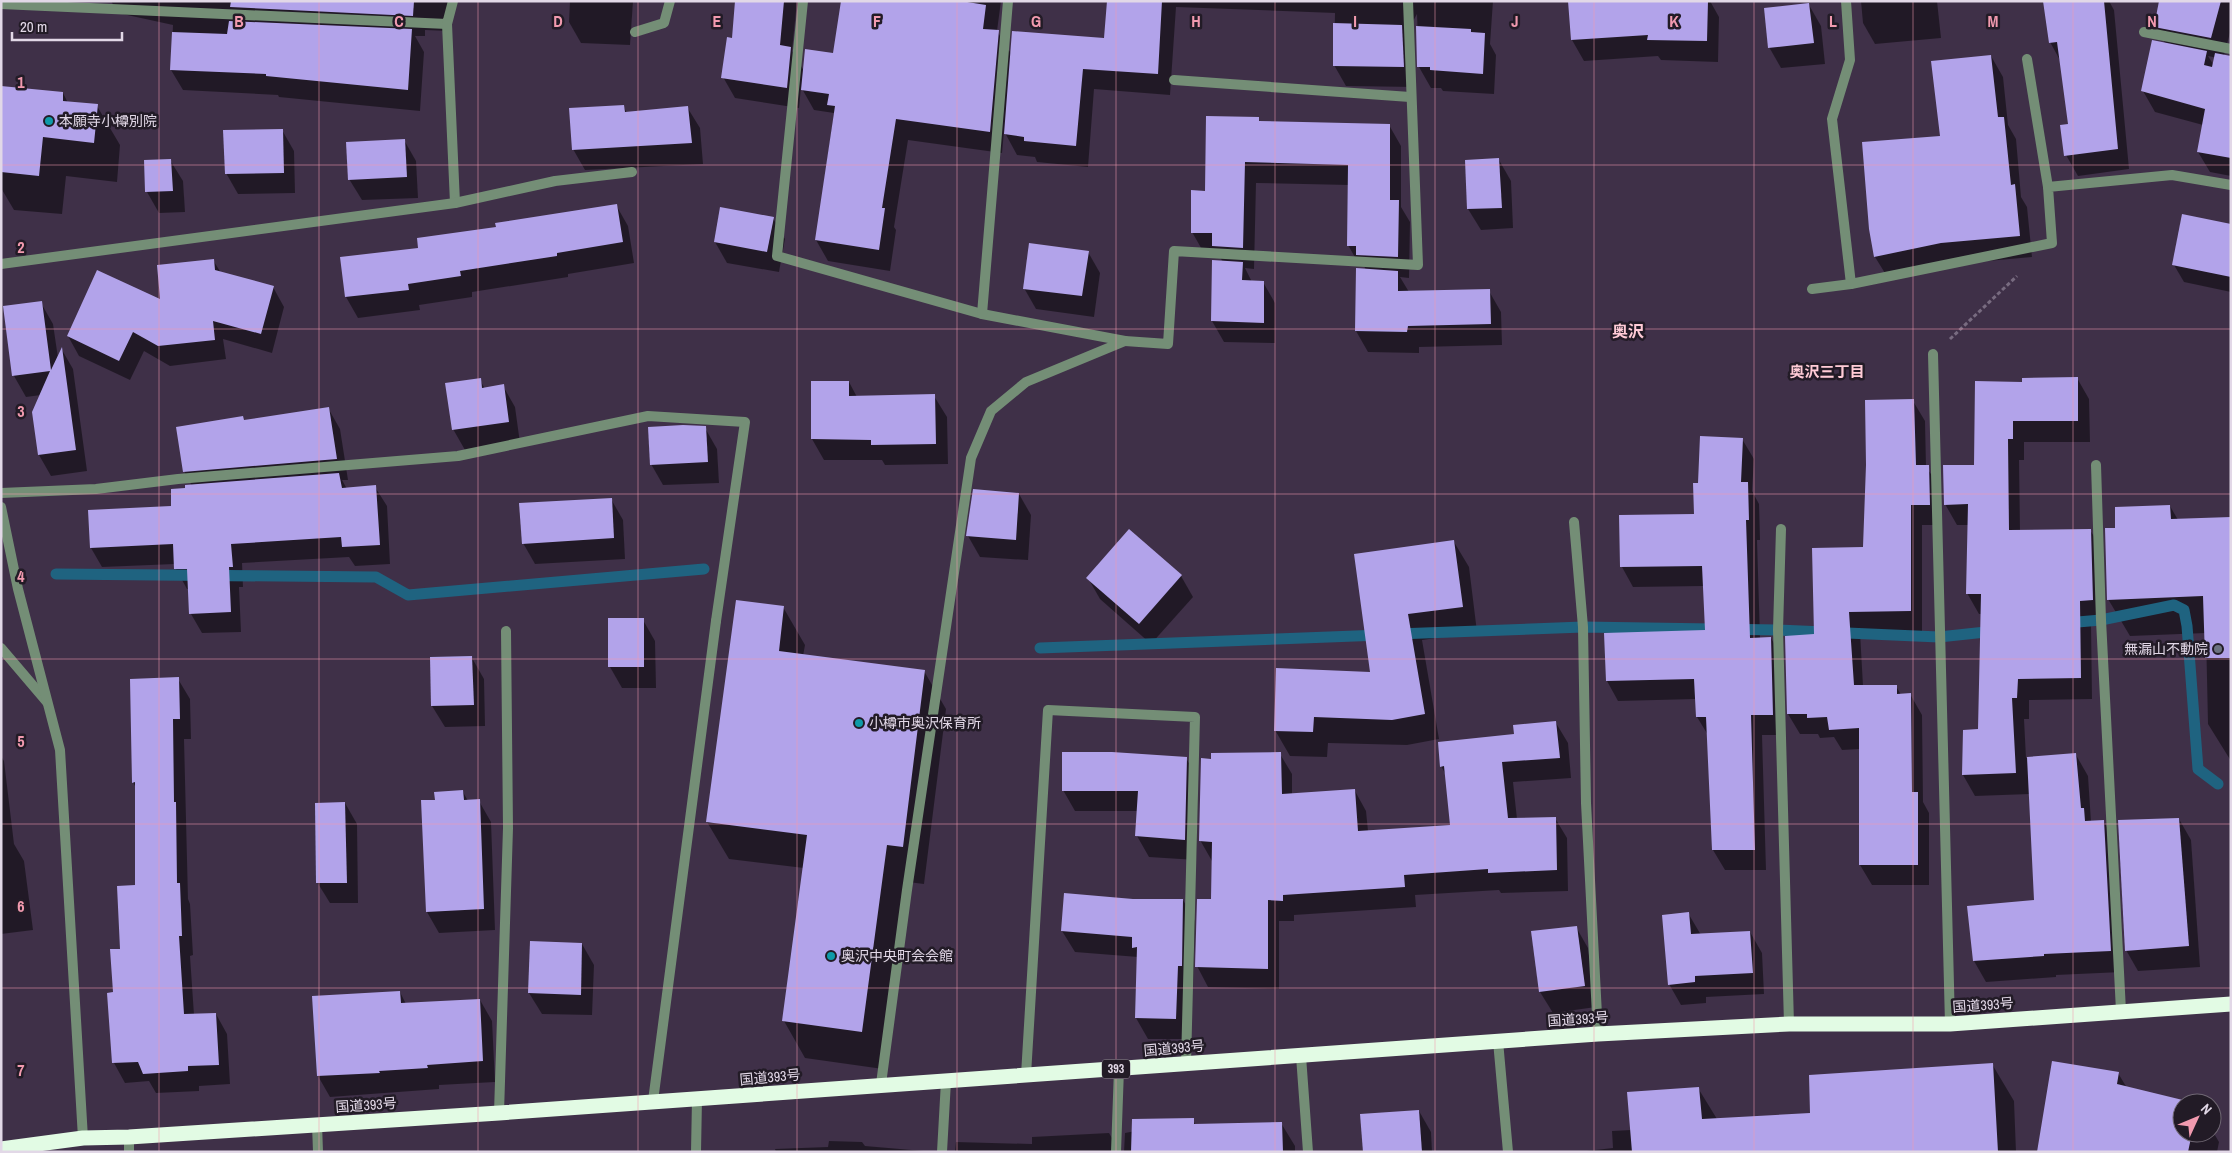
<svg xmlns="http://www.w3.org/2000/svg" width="2232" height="1153" font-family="'Archivo Narrow','Noto Sans JP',sans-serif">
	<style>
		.shadow { fill: #0007 }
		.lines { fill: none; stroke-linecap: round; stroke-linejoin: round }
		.stream { stroke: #1f6380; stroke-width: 11 }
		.building { fill: #b2a3ea }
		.path { stroke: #786b80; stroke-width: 3; stroke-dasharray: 4 2.5; stroke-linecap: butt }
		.lane { stroke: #748e76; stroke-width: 10 }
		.street { stroke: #748e76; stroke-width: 10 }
		.highway { stroke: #e2fbe4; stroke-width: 15 }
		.grid { fill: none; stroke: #f29aaf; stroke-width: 1; stroke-opacity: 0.55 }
		.culture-dot { fill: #0f9aa8; stroke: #221b26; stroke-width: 2 }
		.worship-dot { fill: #6b7280; stroke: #221b26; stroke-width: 2 }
		.labels { text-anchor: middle; stroke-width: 5; stroke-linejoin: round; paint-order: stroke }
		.shield { fill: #221b26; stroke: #a89fad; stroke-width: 1 }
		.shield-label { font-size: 12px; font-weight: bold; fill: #e2d8e7 }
		.poi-label { font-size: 14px; fill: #e2d8e7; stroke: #221b26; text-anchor: start }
		.street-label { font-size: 14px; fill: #e2d8e7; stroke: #221b26 }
		.neighbourhood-label { font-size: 15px; font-weight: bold; fill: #ffcbd6; stroke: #221b26 }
		.quarter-label { font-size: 16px; font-weight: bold; fill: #ffcbd6; stroke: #221b26 }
		.grid-label { font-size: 16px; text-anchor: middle; font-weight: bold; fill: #f29aaf; stroke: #221b26; stroke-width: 5; stroke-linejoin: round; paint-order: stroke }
	</style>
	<rect width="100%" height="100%" fill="#3f3048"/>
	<g class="shadow">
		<polygon points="111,1 450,1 449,31 425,30 425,36 415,36 424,52 420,111 279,97 278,95 183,90 171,70 173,25 118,13"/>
		<polygon points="570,1 633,1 630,45 581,43 569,22"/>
		<polygon points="737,1 797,1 792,51 804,71 834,54 842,1 1001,1 997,31 1012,55 1105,40 1108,1 1493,1 1490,44 1496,55 1494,94 1443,91 1441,88 1431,88 1419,67 1417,14 1412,23 1415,87 1346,86 1334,65 1335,13 1176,7 1170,95 1094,89 1088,167 1037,162 1035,157 1017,155 1004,131 1002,153 908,140 894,227 896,230 890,271 828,261 816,240 834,113 814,110 801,87 799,108 735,98 723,77 733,39"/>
		<polygon points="1569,1 1710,1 1719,17 1718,62 1661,60 1658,56 1584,61 1572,40"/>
		<polygon points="1861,1 1937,1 1941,38 1875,44 1863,23"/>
		<polygon points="2044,1 2109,1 2114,10 2129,169 2078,176 2066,155 2070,125 2061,62 2050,42"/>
		<polygon points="2161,1 2231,1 2231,29 2223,59 2208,56 2216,69 2231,72 2231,176 2210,172 2198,152 2203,125 2155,112 2143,91 2166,45 2156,27"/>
		<polygon points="1809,5 1821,26 1825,64 1781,68 1769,47"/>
		<polygon points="1991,56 2003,77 2008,125 2016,139 2021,197 2027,207 2032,257 1954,264 1888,278 1875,257 1870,229 1941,137"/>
		<polygon points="1,87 63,93 68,103 97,106 120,145 117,182 66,176 62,214 14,210 1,188"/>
		<polygon points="623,106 627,113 687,107 700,128 703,164 585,170 573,149"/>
		<polygon points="1258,118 1260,122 1389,125 1401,146 1401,207 1410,222 1409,278 1400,277 1409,292 1489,291 1501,312 1502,345 1419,347 1419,353 1368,352 1356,331 1366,270 1364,266 1360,266 1348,245 1349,185 1256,183 1254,269 1245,268 1252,282 1263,282 1275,303 1275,343 1224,342 1212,321 1213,261 1223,262 1218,254 1204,253 1192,232 1206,192"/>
		<polygon points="282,130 294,151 295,193 238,194 226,173"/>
		<polygon points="404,140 416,161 418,198 362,200 349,179"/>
		<polygon points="170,160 183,181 185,212 159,213 147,192"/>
		<polygon points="1499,160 1511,181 1513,228 1481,230 1468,209 1466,161"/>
		<polygon points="616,205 628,226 634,263 568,274 568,277 472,292 472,297 419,305 420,310 358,318 346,297 420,249 497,228"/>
		<polygon points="773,218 785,239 779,272 727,263 715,242"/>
		<polygon points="2231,225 2231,292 2184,282 2174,265"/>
		<polygon points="1088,252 1100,273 1094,317 1036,309 1024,288"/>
		<polygon points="213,260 221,273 273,287 284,307 272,353 223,339 226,359 170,366 144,351 130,380 79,356 68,336 162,301"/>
		<polygon points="41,303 53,324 58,358 62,350 73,369 87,471 51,476 39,455 41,395 26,397 14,376 5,307"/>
		<polygon points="2077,378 2089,399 2090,442 2024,442 2024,460 2019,460 2020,531 2090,530 2103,551 2105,621 2091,622 2092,699 2029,700 2029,719 2024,719 2026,758 2076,755 2088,776 2091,822 2104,822 2116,843 2122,972 2056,975 2056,977 1986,982 1974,961 2035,901 2030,794 1975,796 1963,775 1964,731 1979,730 1982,614 1979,614 1967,593 1968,525 1957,525 1945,504 1975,466 2023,383"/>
		<polygon points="480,380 485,389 503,386 515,407 520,443 465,450 453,429"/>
		<polygon points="849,382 857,397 934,396 947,417 948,464 885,465 882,460 824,460 812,439"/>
		<polygon points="1913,401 1925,421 1926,467 1940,487 1941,525 1922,525 1922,631 1860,632 1863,686 1896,686 1901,695 1910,694 1922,715 1923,802 1929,813 1929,885 1872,885 1860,865 1860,749 1842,750 1834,737 1820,738 1818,734 1800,734 1788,714 1786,637 1815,635 1864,548"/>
		<polygon points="328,408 340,429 348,480 342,480 347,489 375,487 387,506 390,564 355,566 349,557 242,563 243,587 239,587 241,632 202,633 191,614 189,589 187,589 176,569 175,564 102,567 91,548 173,508 187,490 192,486 184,471 244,421"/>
		<polygon points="705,428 717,449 719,483 663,485 651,464"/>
		<polygon points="1742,439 1754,459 1752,491 1759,504 1760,540 1757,540 1760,638 1771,638 1782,658 1784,735 1762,735 1766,870 1725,870 1713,850 1708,735 1697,717 1696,699 1618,701 1607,681 1706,631 1704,586 1633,587 1622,567 1696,515 1699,485"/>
		<polygon points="1019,494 1031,515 1028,560 980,557 968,536"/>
		<polygon points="611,499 623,520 625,559 535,564 523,543"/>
		<polygon points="2170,506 2178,520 2231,518 2231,761 2208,724 2206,633 2130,636 2108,599 2117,529"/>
		<polygon points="1454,542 1469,567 1477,632 1422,640 1439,739 1407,745 1328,743 1327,757 1290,756 1275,730 1372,673 1356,555"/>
		<polygon points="1181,576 1193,597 1151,644 1100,599 1088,578"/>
		<polygon points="783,607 805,645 803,656 924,671 946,709 924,884 908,882 883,1069 805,1058 784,1021 804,868 729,859 707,822"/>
		<polygon points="643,620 655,641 656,688 622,688 610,667"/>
		<polygon points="472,658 484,679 485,726 445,727 432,706"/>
		<polygon points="178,679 190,699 191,739 184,739 188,899 190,904 193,955 190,956 194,1015 216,1014 227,1034 230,1084 199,1086 199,1091 156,1093 149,1081 125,1083 114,1063 115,994 121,950 136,886 136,788 133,782"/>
		<polygon points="1556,723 1568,743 1571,778 1513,782 1517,819 1555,818 1567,838 1568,891 1501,893 1499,890 1415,895 1416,907 1294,915 1294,921 1279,921 1279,989 1208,987 1197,966 1212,900 1212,861 1200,840 1212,760 1280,754 1292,774 1292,794 1355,791 1366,811 1368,831 1452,826 1446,775 1441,766 1515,735"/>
		<polygon points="1,756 4,761 14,844 24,861 33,930 1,934"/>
		<polygon points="1186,758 1198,779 1196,860 1149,857 1137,836 1138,811 1075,811 1063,790"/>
		<polygon points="463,792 468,801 479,801 491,822 495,930 439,933 427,912 436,801"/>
		<polygon points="345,803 357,824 358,903 330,903 317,882"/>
		<polygon points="2179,819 2191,840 2200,967 2138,971 2126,950"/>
		<polygon points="1183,900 1195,921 1193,987 1189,987 1188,1039 1148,1039 1136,1018 1138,957 1075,952 1062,931"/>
		<polygon points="1688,913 1701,935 1750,932 1762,953 1764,994 1706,997 1706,1003 1681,1005 1669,984"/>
		<polygon points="1576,927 1588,948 1596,1007 1553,1013 1540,992 1533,932"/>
		<polygon points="582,944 594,965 592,1015 542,1014 529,993"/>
		<polygon points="400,992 406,1004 480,1000 492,1021 495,1082 439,1085 439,1089 330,1097 318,1076 314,997"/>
		<polygon points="1992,1064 2014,1101 2016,1152 1578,1152 1613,1148 1612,1131 1631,1130 1698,1088 1717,1119 1811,1114"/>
		<polygon points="2118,1073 2127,1088 2190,1103 2182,1103 2182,1133 2212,1133 2212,1130 2219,1142 2217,1152 2038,1152"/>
		<polygon points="1419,1111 1431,1132 1432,1152 1364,1152"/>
		<polygon points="1193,1120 1196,1126 1281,1123 1295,1146 1295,1152 1124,1152 1125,1133"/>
		<polygon points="1109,1133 1120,1152 955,1152 956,1142 1032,1144 1032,1137"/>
		<polygon points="829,1141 862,1142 865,1146 935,1152 776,1152 775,1149 828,1147"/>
	</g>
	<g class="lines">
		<g class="stream">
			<polyline points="56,574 376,577 408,595 704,569"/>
			<polyline points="2066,623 2101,620 2174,605 2184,610 2187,626 2198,769 2218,784"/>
			<polyline points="1397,634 1583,627 1778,630 1939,637 1995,631"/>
			<polyline points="1040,648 1381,635"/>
		</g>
	</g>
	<g class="building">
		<polygon points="231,1 414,1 413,16 230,7"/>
		<polygon points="735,1 784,1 780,45 791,47 787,88 721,78 727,37 732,38"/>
		<polygon points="841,1 961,1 986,5 983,29 999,30 990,132 896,119 882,208 885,208 879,250 815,240 835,106 827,105 829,94 801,90 805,49 833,53"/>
		<polygon points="1107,1 1162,1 1158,74 1083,69 1076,146 1024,141 1024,137 1004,134 1012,31 1104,38"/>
		<polygon points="1568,1 1708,1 1707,41 1647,40 1648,35 1571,40"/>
		<polygon points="2043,1 2104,1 2118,149 2064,156 2060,125 2068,124 2057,42 2049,43"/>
		<polygon points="2159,1 2221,1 2211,38 2154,27"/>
		<polygon points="1809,3 1814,43 1768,48 1764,8"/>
		<polygon points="229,21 412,29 408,90 266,76 266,74 170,70 172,32 227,34"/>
		<polygon points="1333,23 1402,25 1404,67 1333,66"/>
		<polygon points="1416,26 1471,29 1471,32 1485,33 1483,74 1430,70 1430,67 1417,67"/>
		<polygon points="2152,40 2207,51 2204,65 2212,67 2215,53 2231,56 2231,158 2197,152 2205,109 2141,91"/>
		<polygon points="1991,55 1998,117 2004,117 2011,185 2015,184 2020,236 1941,243 1874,257 1869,229 1862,142 1940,136 1931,61"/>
		<polygon points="1,86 63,92 63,101 98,104 94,143 43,137 39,176 1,172"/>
		<polygon points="624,105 625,112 688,106 692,143 572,150 569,108"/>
		<polygon points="1206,116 1259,117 1259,121 1390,124 1390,200 1399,200 1398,257 1356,255 1356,246 1347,246 1348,165 1245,162 1243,248 1212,246 1212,233 1191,233 1191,190 1205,191"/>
		<polygon points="283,129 284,173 225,174 223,130"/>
		<polygon points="405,139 407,177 348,180 346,142"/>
		<polygon points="1499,158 1502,208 1467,209 1465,160"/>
		<polygon points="171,159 173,191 145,192 144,160"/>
		<polygon points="617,204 623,242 557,253 557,256 460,271 461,276 408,284 409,290 345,297 340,257 418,248 417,238 496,227 495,223"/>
		<polygon points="720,207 774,217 767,252 714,242"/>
		<polygon points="2182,214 2231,224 2231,277 2172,265"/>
		<polygon points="1029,243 1089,251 1082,296 1023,289"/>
		<polygon points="214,259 215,270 274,286 261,334 213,321 215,340 158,346 133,332 119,361 67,336 97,270 160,299 157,265"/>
		<polygon points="1212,260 1243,262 1242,280 1264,281 1264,323 1211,321"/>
		<polygon points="1356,268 1398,271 1398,291 1490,289 1491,324 1408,326 1407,332 1355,331"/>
		<polygon points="42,301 51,370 62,347 76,450 38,455 32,412 50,371 12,376 3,306"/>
		<polygon points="2078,377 2078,421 2013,421 2013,439 2008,439 2009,530 2091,529 2093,600 2080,601 2081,678 2018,679 2017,698 2012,698 2016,773 1962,775 1963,730 1978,729 1981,594 1966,594 1968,504 1944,505 1943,465 1974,465 1975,381 2022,382 2022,378"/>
		<polygon points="481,378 482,388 504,384 509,422 452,430 445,383"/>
		<polygon points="811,381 849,381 849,396 935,394 936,444 871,445 871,440 811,439"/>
		<polygon points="1914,399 1916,465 1929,465 1930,505 1911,505 1911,611 1849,612 1854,685 1897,685 1897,694 1911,693 1912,792 1918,792 1918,865 1859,865 1859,728 1829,730 1827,717 1807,718 1807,714 1787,714 1785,636 1814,634 1812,548 1863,547 1866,465 1865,400"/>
		<polygon points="329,407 337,459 183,472 176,427 243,416 244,420"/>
		<polygon points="683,425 706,426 708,462 650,465 648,427"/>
		<polygon points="1700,436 1743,438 1741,482 1748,482 1749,520 1746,520 1750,638 1771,637 1773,715 1751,715 1755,850 1712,850 1706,717 1696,717 1694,679 1606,681 1604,633 1705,630 1702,566 1620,567 1619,515 1694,514 1693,483 1698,483"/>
		<polygon points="339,473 342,488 376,485 380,545 342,547 341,537 231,544 233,567 229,567 231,612 189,614 187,569 174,569 173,544 90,548 88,510 171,506 171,489 185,488 185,485"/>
		<polygon points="973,489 1019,493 1016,540 966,536"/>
		<polygon points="612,498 614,538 522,544 519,503"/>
		<polygon points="2170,505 2171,519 2231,517 2231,658 2205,658 2203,596 2107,600 2105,528 2115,528 2115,507"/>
		<polygon points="1129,529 1182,575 1139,624 1086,578"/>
		<polygon points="1454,540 1463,607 1408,614 1425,714 1392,720 1314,717 1313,732 1274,731 1276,668 1370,672 1354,554"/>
		<polygon points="736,600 784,606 779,651 925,670 903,847 887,845 862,1032 782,1021 807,835 706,822"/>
		<rect x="608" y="618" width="36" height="49"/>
		<polygon points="472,656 474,705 431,706 430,657"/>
		<polygon points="179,677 180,719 173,719 174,802 176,802 177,883 180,883 182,936 179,936 184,1014 216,1013 219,1065 188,1066 188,1071 143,1074 138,1062 112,1063 107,993 113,992 110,949 120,949 117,886 135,885 135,782 132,783 130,679"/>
		<polygon points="1556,721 1560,758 1502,762 1508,818 1556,817 1557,870 1488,873 1488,869 1404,875 1405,887 1283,895 1283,901 1268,900 1268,969 1195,967 1197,899 1211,899 1212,842 1199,841 1201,758 1211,759 1211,753 1281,752 1282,794 1355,789 1358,831 1450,825 1444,766 1440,767 1438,742 1514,734 1513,725"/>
		<polygon points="1062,752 1112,752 1187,757 1185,840 1135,836 1138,791 1062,791"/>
		<polygon points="2076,753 2081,808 2084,808 2085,821 2104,820 2111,951 2044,954 2044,956 1973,961 1967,906 2034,900 2027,757"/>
		<polygon points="463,790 464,800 480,799 484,909 426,912 421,800 435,800 434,792"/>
		<polygon points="345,802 347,883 316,883 315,803"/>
		<polygon points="2179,818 2189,946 2125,951 2118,820"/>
		<polygon points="1064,893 1133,899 1183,899 1182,966 1178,966 1176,1019 1135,1018 1137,947 1132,948 1132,937 1061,931"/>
		<polygon points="1689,912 1691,934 1750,931 1753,973 1695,976 1695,982 1668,985 1662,915"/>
		<polygon points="1577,926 1585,986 1539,992 1531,931"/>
		<polygon points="530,941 582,943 581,995 528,993"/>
		<polygon points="400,991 401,1003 480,999 483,1061 427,1065 428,1068 379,1071 380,1073 317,1076 312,996"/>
		<polygon points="2052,1061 2119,1072 2117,1084 2195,1103 2182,1103 2182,1133 2192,1133 2188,1152 2037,1152"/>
		<polygon points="1993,1063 1998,1152 1632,1152 1627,1092 1699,1087 1702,1119 1810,1113 1809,1075"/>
		<polygon points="1419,1110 1422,1152 1363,1152 1360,1114"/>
		<polygon points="1194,1118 1194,1124 1282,1122 1283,1152 1131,1152 1132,1119"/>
	</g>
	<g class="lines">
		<polyline class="path" points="1950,339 2017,276"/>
		<g class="lane">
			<polyline points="2096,465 2101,620 2121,1011"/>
			<polyline points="1,493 96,489 178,479 458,456 648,416 745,422 716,621"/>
			<polyline points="1781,529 1778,630 1789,1024"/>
			<polyline points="1,648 47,702"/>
			<polyline points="1026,1075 1048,710 1195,717 1186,1063"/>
		</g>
		<g class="street">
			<polyline points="803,1 777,256 982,314 1125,341 1026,382 991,411 971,458 907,890 881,1084"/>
			<polyline points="1846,1 1850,60 1832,119 1851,284"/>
			<polyline points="1,4 447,24 453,1"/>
			<polyline points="447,24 455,203"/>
			<polyline points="635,32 664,23 670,1"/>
			<polyline points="2144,32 2231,49"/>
			<polyline points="2027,59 2048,187"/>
			<polyline points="1174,80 1410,97"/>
			<polyline points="1,264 455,203 555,181 632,172"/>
			<polyline points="1812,289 1851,284 2052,243 2048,187 2172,175 2231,185"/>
			<polyline points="982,314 1008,1"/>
			<polyline points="1125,341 1168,344 1174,251 1418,265 1408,1"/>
			<polyline points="1933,354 1950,1024"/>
			<polyline points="1,507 18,589 60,750 83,1138"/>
			<polyline points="1574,522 1583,627 1586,803 1598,1034"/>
			<polyline points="1498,1041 1508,1152"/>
			<polyline points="1301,1056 1308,1152"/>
			<polyline points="653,1101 716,621"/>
			<polyline points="499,1113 508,828 506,631"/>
			<polyline points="317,1124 318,1152"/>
			<polyline points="129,1137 129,1152"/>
			<polyline points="696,1152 697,1099"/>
			<polyline points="942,1152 946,1081"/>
			<polyline points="1116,1152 1119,1069"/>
		</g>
		<polyline class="highway" points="1,1149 83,1138 129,1137 499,1113 1598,1034 1789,1024 1950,1024 2231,1004"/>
	</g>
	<path class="grid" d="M159 1V1152M319 1V1152M478 1V1152M638 1V1152M797 1V1152M957 1V1152M1116 1V1152M1275 1V1152M1435 1V1152M1594 1V1152M1754 1V1152M1913 1V1152M2073 1V1152M1 165H2231M1 329H2231M1 494H2231M1 659H2231M1 824H2231M1 988H2231"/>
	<g class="culture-dot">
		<circle cx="49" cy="121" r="5"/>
		<circle cx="859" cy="723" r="5"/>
		<circle cx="831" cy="956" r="5"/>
	</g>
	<circle class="worship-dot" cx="2218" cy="649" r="5"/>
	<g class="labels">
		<rect class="shield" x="1102" y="1059.5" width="28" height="19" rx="4"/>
		<g class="shield-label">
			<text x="1116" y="1073">393</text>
		</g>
		<g class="poi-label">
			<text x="59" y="126">本願寺小樽別院</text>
			<text x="2208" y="654" text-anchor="end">無漏山不動院</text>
			<text x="869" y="728">小樽市奥沢保育所</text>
			<text x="841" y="961">奥沢中央町会会館</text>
		</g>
		<g class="street-label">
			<text transform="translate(1983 1005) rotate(-4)" y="5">国道393号</text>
			<text transform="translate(1578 1019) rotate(-4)" y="5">国道393号</text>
			<text transform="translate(1174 1048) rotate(-5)" y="5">国道393号</text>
			<text transform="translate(770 1077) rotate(-5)" y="5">国道393号</text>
			<text transform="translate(366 1105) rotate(-4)" y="5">国道393号</text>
		</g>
		<g class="neighbourhood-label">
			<text x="1827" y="377">奥沢三丁目</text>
		</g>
		<g class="quarter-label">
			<text x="1628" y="337">奥沢</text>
		</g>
	</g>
	<g class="grid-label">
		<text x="239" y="27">B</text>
		<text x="399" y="27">C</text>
		<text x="558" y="27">D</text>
		<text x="717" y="27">E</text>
		<text x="877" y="27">F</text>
		<text x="1036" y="27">G</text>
		<text x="1196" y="27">H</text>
		<text x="1355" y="27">I</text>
		<text x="1515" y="27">J</text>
		<text x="1674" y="27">K</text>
		<text x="1833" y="27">L</text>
		<text x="1993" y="27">M</text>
		<text x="2152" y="27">N</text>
		<text x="21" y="88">1</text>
		<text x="21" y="253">2</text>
		<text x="21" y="417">3</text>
		<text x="21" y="582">4</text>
		<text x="21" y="747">5</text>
		<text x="21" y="912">6</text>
		<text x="21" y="1076">7</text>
	</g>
	<rect width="2232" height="1153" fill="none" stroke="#e2d8e7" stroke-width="5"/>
	<g transform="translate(2197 1118) rotate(46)"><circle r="24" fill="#221b26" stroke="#6f6773"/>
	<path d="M0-4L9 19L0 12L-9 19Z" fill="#f29aaf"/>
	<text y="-8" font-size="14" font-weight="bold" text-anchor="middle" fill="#e2d8e7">N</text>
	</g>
	<path d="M12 32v8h110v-8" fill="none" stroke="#e2d8e7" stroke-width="2.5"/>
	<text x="20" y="32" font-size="15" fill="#e2d8e7" stroke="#221b26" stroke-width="4" paint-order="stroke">20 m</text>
</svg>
